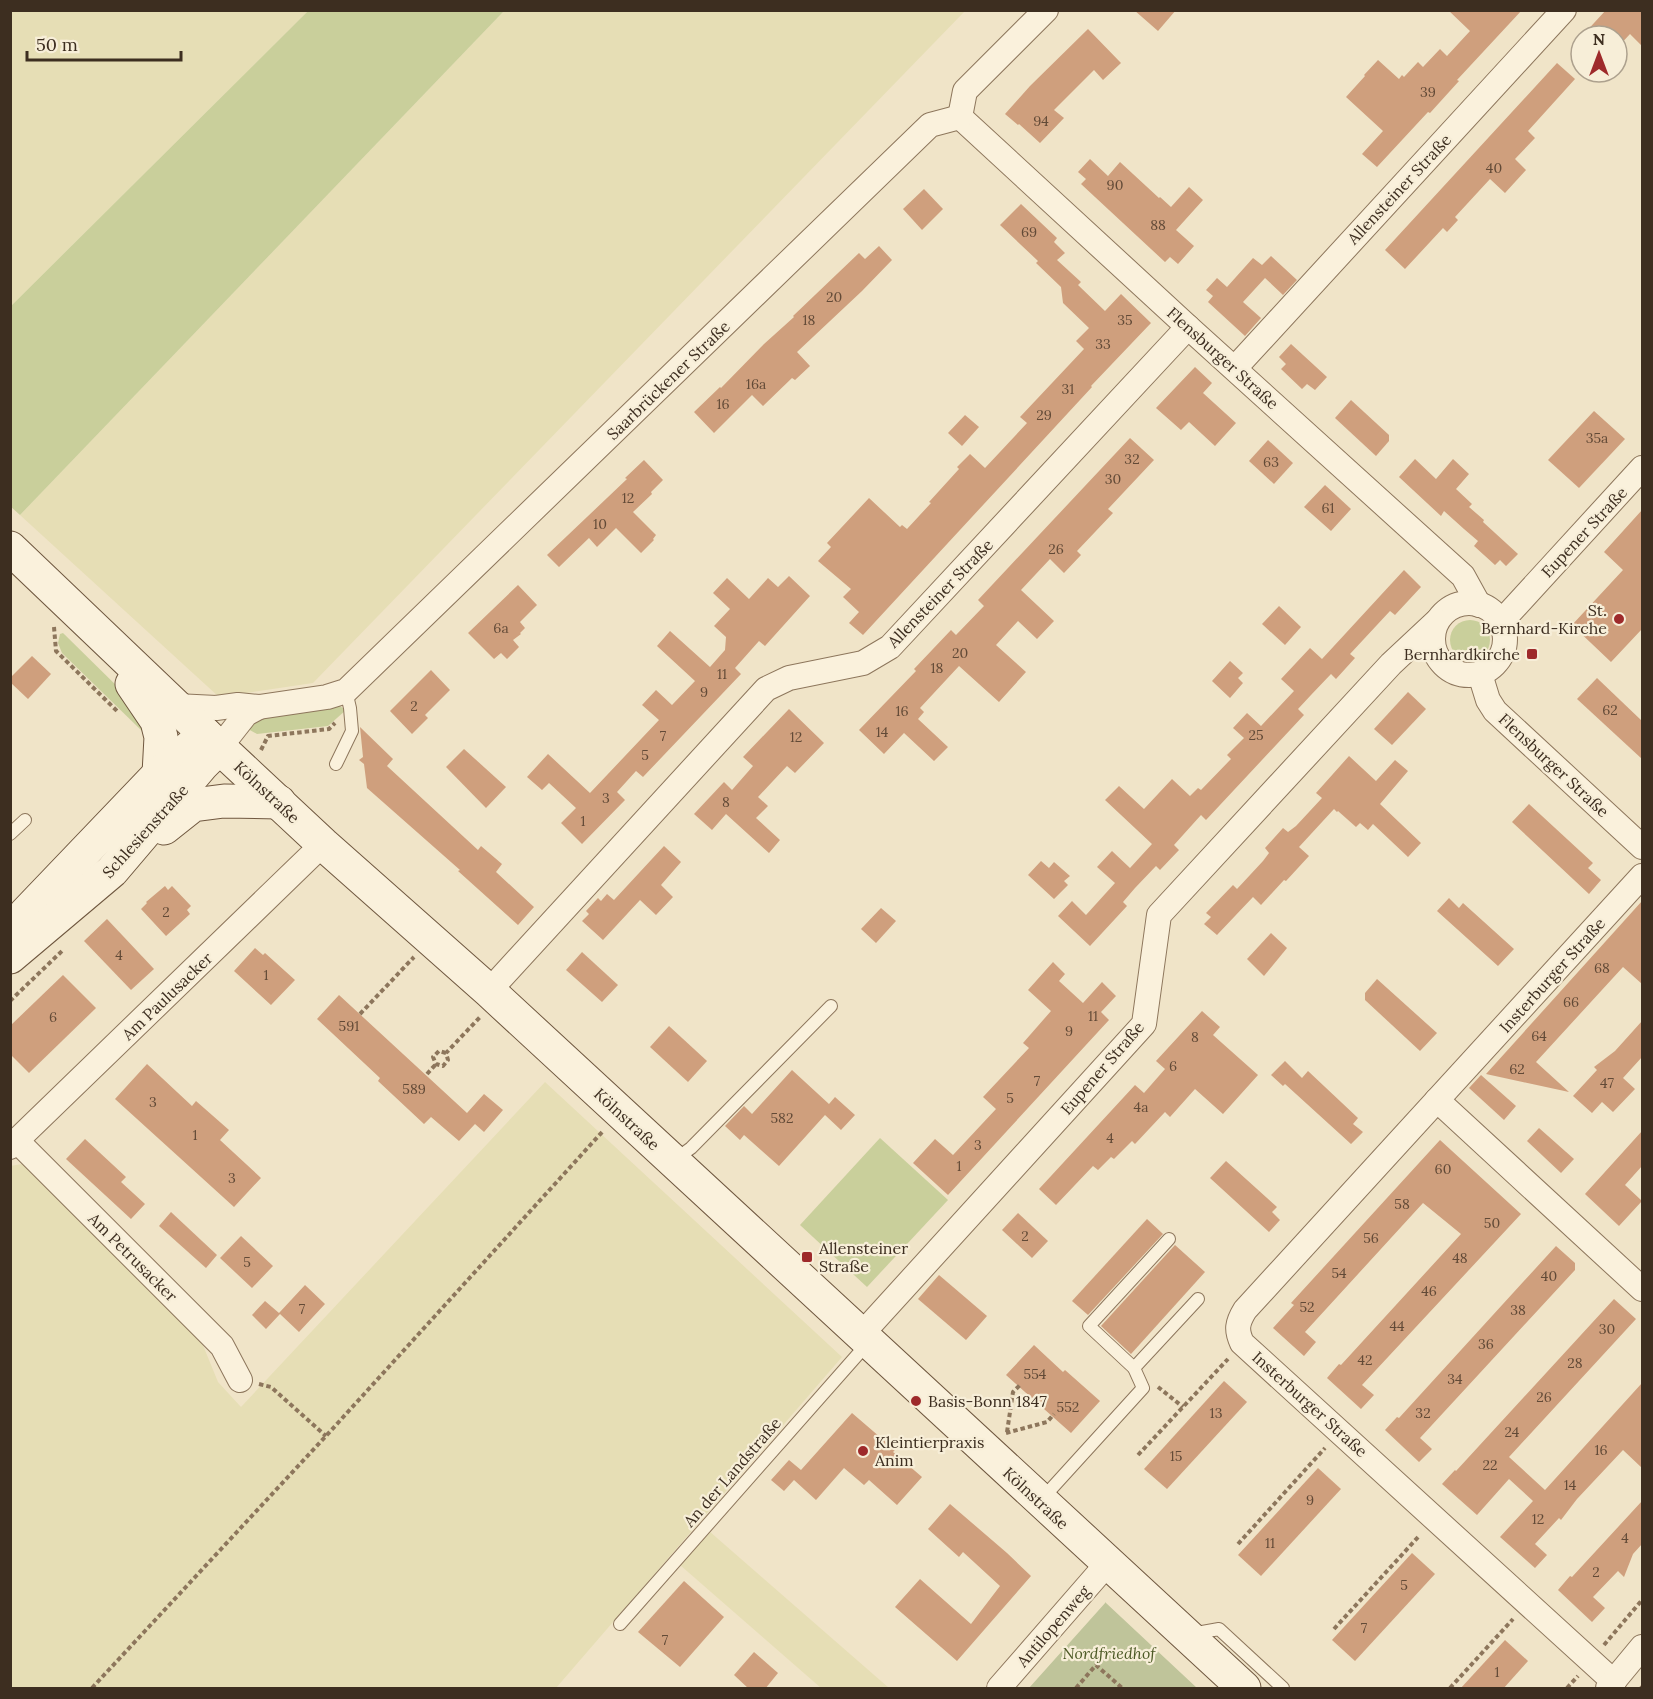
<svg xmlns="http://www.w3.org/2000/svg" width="1653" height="1699" font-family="Lora,serif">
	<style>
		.farmland { fill: #e6deb5 }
		.green { fill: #c9cf9b }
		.cemetery { fill: #bfc49a }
		.building { fill: #cf9f7d }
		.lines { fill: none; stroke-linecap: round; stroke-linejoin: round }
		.lane-casing { stroke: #8d765c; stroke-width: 14 }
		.street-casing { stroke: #8d765c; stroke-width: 26 }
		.secondary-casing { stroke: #6f573f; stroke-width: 35 }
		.path { stroke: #8d765c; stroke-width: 4; stroke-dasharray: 4.5 3; stroke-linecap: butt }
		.lane { stroke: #faf1dc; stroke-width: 12 }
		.street { stroke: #faf1dc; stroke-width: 24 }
		.secondary { stroke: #faf1dc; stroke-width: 33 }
		.poi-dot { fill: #9e2a2b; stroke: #f7eed8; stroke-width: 2 }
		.labels { text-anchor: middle; stroke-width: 4.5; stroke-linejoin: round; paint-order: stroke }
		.number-label { font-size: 14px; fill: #624a37 }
		.street-label { font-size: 16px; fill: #3d2e20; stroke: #f7eed8 }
		.poi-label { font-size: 16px; fill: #3d2e20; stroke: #f7eed8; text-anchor: start }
		.park-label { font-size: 16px; font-style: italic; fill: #4d5a26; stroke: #f7eed8 }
	</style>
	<rect width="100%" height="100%" fill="#f0e4c8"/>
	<g class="farmland">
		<polygon points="11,11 308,11 11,306"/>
		<polygon points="504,11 965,11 313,683 219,697 20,515"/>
		<polygon points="545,1082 842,1357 556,1688 11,1688 10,1166 22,1164 200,1338 218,1382 241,1407"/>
		<polygon points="709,1531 889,1688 821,1688 680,1565"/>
	</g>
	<g class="green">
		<polygon points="308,11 504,11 20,515 10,506 11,306"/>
		<circle cx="1470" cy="640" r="20"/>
		<polygon points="63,633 127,696 145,728 142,731 62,653 58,643 60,634"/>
		<polygon points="338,705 346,710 328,726 257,734 248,729 258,717"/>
		<polygon points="880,1138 948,1200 867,1287 800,1225"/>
	</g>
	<polygon class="cemetery" points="1106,1602 1106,1603 1197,1688 1029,1688"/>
	<g class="building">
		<polygon points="1134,10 1176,10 1158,31"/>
		<polygon points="1448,10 1522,10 1457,80 1459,81 1430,113 1428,112 1377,167 1362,154 1383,131 1346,97 1365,76 1364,75 1378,60 1399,79 1402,75 1404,77 1418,62 1423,67 1440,49 1447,56 1470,31"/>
		<polygon points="1606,10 1642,10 1642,46 1630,34 1617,48 1617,34 1615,36 1582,36"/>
		<polygon points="1088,29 1121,63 1103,80 1094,70 1054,110 1064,118 1040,143 1019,124 1018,125 1005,114 1030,86"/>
		<polygon points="1557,63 1575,79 1528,131 1535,138 1515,159 1526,170 1505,193 1490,179 1455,217 1458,220 1447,232 1443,228 1405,269 1385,250"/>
		<polygon points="1090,159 1108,176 1120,162 1159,198 1160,197 1171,207 1189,187 1203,200 1176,230 1194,246 1178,264 1170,257 1165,262 1081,184 1086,179 1078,172"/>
		<polygon points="924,189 943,209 922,230 903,209"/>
		<polygon points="1021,204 1057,238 1054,242 1065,253 1057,260 1081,282 1078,285 1105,311 1121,294 1151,323 1091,386 1092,387 863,635 849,623 859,612 843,597 851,589 818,561 831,547 827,543 869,498 900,527 902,525 907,529 931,503 929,502 959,469 957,467 970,454 985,468 1027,423 1020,417 1084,349 1076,341 1089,328 1063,303 1061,287 1036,263 1038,261 1000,225"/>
		<polygon points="879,246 892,260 862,291 797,352 810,366 795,380 792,378 763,406 752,395 714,433 694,412 720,387 721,388 764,344 794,317 793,316 859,253 865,259"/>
		<polygon points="1271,256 1297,280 1283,295 1265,278 1243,302 1261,318 1245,336 1208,302 1213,296 1206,290 1217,278 1227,287 1253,258 1262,265"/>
		<polygon points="1291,344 1327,377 1315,390 1307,384 1302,389 1281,369 1286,364 1279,357"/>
		<polygon points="1195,367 1212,383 1203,393 1236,423 1215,446 1189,422 1181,430 1156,408"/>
		<polygon points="1351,400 1389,435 1389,441 1376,456 1335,418"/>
		<polygon points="1594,411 1625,439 1579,488 1548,460"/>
		<polygon points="965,415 979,427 962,446 948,433"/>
		<polygon points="1130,438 1154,460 1108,509 1113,513 1077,551 1081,555 1064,573 1050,559 1021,590 1054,621 1037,639 1018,621 996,645 1026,672 999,702 959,666 920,708 924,712 918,719 948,747 934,761 904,733 884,754 859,730 916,671 914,669 951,630 956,635 984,606 978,600"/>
		<polygon points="1268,440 1293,463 1274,484 1249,461"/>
		<polygon points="1415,459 1436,479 1453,459 1469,474 1456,489 1472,504 1469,507 1484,520 1483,522 1518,554 1506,566 1500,560 1495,565 1474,546 1478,541 1464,529 1444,511 1441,516 1399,477"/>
		<polygon points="644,460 663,480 651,492 652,494 633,512 656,535 653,539 654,540 641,553 616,528 597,547 589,538 559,567 547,555 627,479 625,478"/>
		<polygon points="1325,485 1351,509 1331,531 1304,507"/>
		<polygon points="1642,510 1642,629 1611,662 1572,625 1623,570 1604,552"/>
		<polygon points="1404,570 1421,587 1395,615 1390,611 1350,654 1355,658 1336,679 1331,674 1311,695 1298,709 1304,715 1206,820 1201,815 1174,845 1179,850 1160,870 1156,866 1135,888 1123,902 1127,906 1090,946 1058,916 1072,901 1086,915 1115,883 1097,867 1112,851 1130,868 1152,844 1105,800 1119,786 1144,809 1172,779 1190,796 1198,788 1201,790 1231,759 1227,755 1244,738 1233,728 1247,713 1261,726 1294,691 1281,679 1310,648 1322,659"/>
		<polygon points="789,576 810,596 765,646 759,641 735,668 741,674 643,777 636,771 617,792 625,800 582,844 561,823 576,808 549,783 542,790 527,777 548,754 590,793 659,720 642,705 656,690 672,705 695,681 657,646 664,638 670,631 710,667 725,650 726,637 714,626 730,609 713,593 727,578 749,599 768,578 778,587"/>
		<polygon points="518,585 537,605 520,622 525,628 520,633 521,634 513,640 519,647 507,659 501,653 494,659 468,633"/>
		<polygon points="1279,606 1301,627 1285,645 1262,624"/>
		<polygon points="32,656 51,674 28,699 10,682 10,678"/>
		<polygon points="1230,661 1243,673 1238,678 1243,683 1230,698 1212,681"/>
		<polygon points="431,670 450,690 425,715 428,718 412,734 390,711"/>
		<polygon points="1597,678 1642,721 1642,759 1577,699"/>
		<polygon points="1408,692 1426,709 1392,745 1374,729"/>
		<polygon points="789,709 824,743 795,773 787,766 758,797 768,806 756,818 780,840 769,853 726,814 712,830 694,814 724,782 732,790 753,766 743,757"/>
		<polygon points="360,727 393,759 387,766 478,850 481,846 502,864 496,872 534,907 518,925 458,871 460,870 367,788 364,764 359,760 363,757"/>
		<polygon points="464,749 506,787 486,808 446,767"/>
		<polygon points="1349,756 1376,781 1395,760 1408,771 1380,804 1421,843 1408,857 1373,824 1368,830 1360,823 1356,827 1338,811 1337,812 1334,809 1299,847 1309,856 1286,881 1284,880 1261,905 1253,897 1217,935 1204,924 1211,917 1206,913 1233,885 1237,889 1263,861 1269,853 1265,848 1283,828 1288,832 1296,826 1322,798 1316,793"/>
		<polygon points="1529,804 1593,863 1588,868 1601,880 1589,894 1512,822"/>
		<polygon points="664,846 681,862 661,885 673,897 656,915 640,900 603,940 582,921 589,914 586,911 598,898 601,901 607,894 614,900"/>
		<polygon points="1041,861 1049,868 1054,862 1070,876 1064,881 1068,885 1054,899 1028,875"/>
		<polygon points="165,886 168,890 172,886 191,906 187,910 190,914 166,936 141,909 147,903 146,902"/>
		<polygon points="1449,898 1459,908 1463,903 1514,949 1498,966 1437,911"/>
		<polygon points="1642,901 1642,984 1623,967 1536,1062 1569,1092 1486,1074"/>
		<polygon points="881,908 896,921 876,943 861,929"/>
		<polygon points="107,919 154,969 131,990 84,941"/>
		<polygon points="1271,933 1287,948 1264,976 1247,959"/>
		<polygon points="255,948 263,955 265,953 295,980 271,1005 234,971"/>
		<polygon points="582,952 618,985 602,1002 566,970"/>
		<polygon points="1053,962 1065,974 1059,981 1083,1003 1102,982 1116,996 1101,1012 1109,1020 948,1195 913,1163 935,1139 953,1155 996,1109 983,1097 1029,1048 1023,1043 1051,1011 1028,990"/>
		<polygon points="63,975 96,1008 29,1073 10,1054 10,1026"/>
		<polygon points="1377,979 1437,1033 1420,1051 1365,1000 1365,993"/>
		<polygon points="339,995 467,1113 484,1094 503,1110 484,1132 475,1124 459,1141 431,1117 424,1124 378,1081 380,1078 317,1019"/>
		<polygon points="1202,1011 1220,1027 1213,1035 1258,1075 1223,1114 1195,1089 1170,1117 1165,1112 1135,1144 1132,1141 1114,1159 1111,1157 1098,1170 1093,1166 1056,1205 1039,1189 1135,1085 1144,1093 1165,1069 1156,1061"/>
		<polygon points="1642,1021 1642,1057 1623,1078 1635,1089 1613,1112 1602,1102 1592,1113 1573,1096 1597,1070 1594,1067 1615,1051"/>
		<polygon points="669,1026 707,1061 688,1082 650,1047"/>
		<polygon points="1285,1061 1302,1078 1308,1071 1358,1118 1353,1124 1363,1132 1351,1144 1285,1084 1283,1086 1271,1075"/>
		<polygon points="147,1064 192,1106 196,1101 229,1130 220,1140 261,1178 234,1207 115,1099"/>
		<polygon points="792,1070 829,1104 835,1097 855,1115 841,1130 825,1115 779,1166 744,1135 740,1140 725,1126 744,1106 752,1114"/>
		<polygon points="1481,1075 1516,1106 1504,1120 1469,1088"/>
		<polygon points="1539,1128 1574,1159 1561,1173 1527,1141"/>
		<polygon points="1642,1131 1642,1166 1625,1185 1642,1201 1619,1226 1585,1194"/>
		<polygon points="85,1139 126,1177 121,1182 145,1204 131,1219 66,1159"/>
		<polygon points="1440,1140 1521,1214 1362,1385 1374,1395 1361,1409 1327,1378 1339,1364 1341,1365 1461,1234 1423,1203 1305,1332 1316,1342 1304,1356 1273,1328 1294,1305 1291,1303"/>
		<polygon points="1226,1161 1277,1207 1272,1212 1280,1220 1269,1232 1210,1178"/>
		<polygon points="171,1212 217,1255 206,1268 159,1226"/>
		<polygon points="1018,1213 1048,1241 1032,1258 1002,1230"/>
		<polygon points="1147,1219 1163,1234 1088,1315 1072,1301"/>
		<polygon points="241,1236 273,1266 252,1288 220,1258"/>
		<polygon points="1175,1245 1205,1272 1131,1354 1101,1326"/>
		<polygon points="1556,1246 1575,1263 1575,1270 1420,1438 1432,1449 1419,1462 1385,1430 1397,1417 1399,1418"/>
		<polygon points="939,1275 987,1316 966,1340 918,1299"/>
		<polygon points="305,1285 325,1304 299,1332 280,1314 266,1329 252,1315 265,1301 279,1313"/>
		<polygon points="1614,1299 1636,1319 1509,1457 1545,1490 1642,1383 1642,1468 1623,1450 1577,1499 1561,1520 1559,1518 1535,1544 1547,1555 1535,1568 1500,1537 1533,1501 1509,1479 1477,1515 1442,1484 1455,1470 1456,1471"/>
		<polygon points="1034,1345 1063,1372 1065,1370 1100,1401 1071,1433 1006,1375"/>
		<polygon points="1224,1381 1247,1402 1167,1489 1144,1469"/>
		<polygon points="852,1413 895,1450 893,1452 922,1477 897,1505 869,1480 864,1485 844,1468 816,1500 794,1480 784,1491 771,1480 789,1460 801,1470"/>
		<polygon points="1318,1468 1341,1489 1261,1576 1238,1555"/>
		<polygon points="1642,1501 1642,1544 1633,1554 1624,1577 1618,1571 1593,1597 1605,1608 1592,1622 1558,1590 1570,1576 1572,1577"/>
		<polygon points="950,1504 1007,1553 1031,1576 957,1661 895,1607 920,1579 971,1624 1000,1586 963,1552 959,1557 928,1529"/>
		<polygon points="1412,1553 1435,1574 1355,1661 1332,1640"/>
		<polygon points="684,1581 724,1617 680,1667 638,1632"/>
		<polygon points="1505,1640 1528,1661 1503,1689 1460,1689"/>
		<polygon points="754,1652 778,1673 765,1689 749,1689 734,1675"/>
	</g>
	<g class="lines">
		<g class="lane-casing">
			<g id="lane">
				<polyline points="336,764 352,731 350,708 346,691"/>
				<polyline points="10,834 25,820"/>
				<polyline points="673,1161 691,1148 831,1006"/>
				<polyline points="1134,1368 1089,1326 1169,1239"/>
				<polyline points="1042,1499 1143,1388 1134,1368 1198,1299"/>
				<polyline points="620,1624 867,1344"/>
				<polyline points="1191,1634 1219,1629 1283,1688"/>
			</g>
		</g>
		<g class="street-casing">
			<g id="street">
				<polyline points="960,117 1188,327 1463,576 1479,605"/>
				<polyline points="960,117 965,91 1046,10"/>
				<polyline points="1235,368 1564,10"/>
				<circle cx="1469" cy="639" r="36"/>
				<polyline points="1501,622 1642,468"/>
				<polyline points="1480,674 1488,700 1495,711 1642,847"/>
				<polyline points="176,706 216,708 238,705 259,707 327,697 346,691 930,125 960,117"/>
				<polyline points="220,747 246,714 259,707"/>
				<polyline points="489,991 766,689 789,678 863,663 890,647 1188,327"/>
				<polyline points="1437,1100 1642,1289"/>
				<polyline points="17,1141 222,1346 240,1380"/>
				<polyline points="10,1147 323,844"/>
				<polyline points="860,1336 1144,1024 1159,915 1391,664 1437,621"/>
				<path d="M1614 1682 1242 1343C1236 1330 1237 1323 1245 1310L1642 876"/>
				<polyline points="999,1688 1107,1564"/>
				<polyline points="1608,1688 1642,1647"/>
			</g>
		</g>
		<g class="secondary-casing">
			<g id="secondary">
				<polyline points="10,548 205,734 323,844 489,991 1244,1688"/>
				<polyline points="132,684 157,721 161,737 159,774"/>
				<polyline points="164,828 193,805 224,801 279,802"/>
				<polyline points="10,932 25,914 159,774 205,734"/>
				<polyline points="10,957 112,871 202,765 220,747"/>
			</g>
		</g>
		<g class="path">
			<polyline points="54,627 56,651 117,711"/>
			<polyline points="261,750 268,736 329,729 335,723"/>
			<polyline points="10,1001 62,951"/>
			<polyline points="360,1014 414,957"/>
			<polyline points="446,1053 439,1051 433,1057 436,1064 443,1066 448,1060 446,1053 481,1016"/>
			<polyline points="427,1074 436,1064"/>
			<polyline points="259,1384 271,1387 326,1436"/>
			<polyline points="1158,1387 1183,1407"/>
			<polyline points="1007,1432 1013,1392 1020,1385"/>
			<polyline points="1006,1433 1047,1422 1054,1414"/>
			<polyline points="1138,1455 1228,1359"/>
			<polyline points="1238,1544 1325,1448"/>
			<polyline points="1334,1629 1420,1535"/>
			<polyline points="1604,1645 1642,1600"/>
			<polyline points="92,1688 326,1436 603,1131"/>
			<polyline points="1076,1688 1096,1665 1122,1688"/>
			<polyline points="1450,1688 1513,1619"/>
			<polyline points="1567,1688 1578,1676"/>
			<polyline points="1641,1688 1642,1687"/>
		</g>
		<use href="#lane" class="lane"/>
		<use href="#street" class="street"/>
		<use href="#secondary" class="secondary"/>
	</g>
	<g class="poi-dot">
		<circle cx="1619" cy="619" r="6"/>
		<rect x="1526" y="648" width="12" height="12" rx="3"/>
		<rect x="801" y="1251" width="12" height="12" rx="3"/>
		<circle cx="916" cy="1401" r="6"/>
		<circle cx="863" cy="1451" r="6"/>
	</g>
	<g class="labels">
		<g class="number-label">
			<text x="1428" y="97">39</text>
			<text x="1041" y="126">94</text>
			<text x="1494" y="173">40</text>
			<text x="1115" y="190">90</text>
			<text x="1158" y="230">88</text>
			<text x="1029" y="237">69</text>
			<text x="834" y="302">20</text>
			<text x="809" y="325">18</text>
			<text x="1125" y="325">35</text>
			<text x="1103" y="349">33</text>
			<text x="756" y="389">16a</text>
			<text x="1068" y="394">31</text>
			<text x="723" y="409">16</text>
			<text x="1044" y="420">29</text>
			<text x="1597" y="443">35a</text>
			<text x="1132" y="464">32</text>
			<text x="1271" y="467">63</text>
			<text x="1113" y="484">30</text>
			<text x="628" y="503">12</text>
			<text x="1328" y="513">61</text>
			<text x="600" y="529">10</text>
			<text x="1056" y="554">26</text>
			<text x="501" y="633">6a</text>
			<text x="960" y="658">20</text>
			<text x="937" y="673">18</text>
			<text x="722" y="679">11</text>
			<text x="704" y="697">9</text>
			<text x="414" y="711">2</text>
			<text x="1610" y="715">62</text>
			<text x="902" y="716">16</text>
			<text x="882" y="737">14</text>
			<text x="1256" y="740">25</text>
			<text x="663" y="741">7</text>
			<text x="796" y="742">12</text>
			<text x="645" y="760">5</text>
			<text x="606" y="803">3</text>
			<text x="726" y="807">8</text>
			<text x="583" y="826">1</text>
			<text x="166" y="917">2</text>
			<text x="119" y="960">4</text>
			<text x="1602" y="973">68</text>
			<text x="266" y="980">1</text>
			<text x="1571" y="1007">66</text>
			<text x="1093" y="1021">11</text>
			<text x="53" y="1022">6</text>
			<text x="349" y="1031">591</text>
			<text x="1069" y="1036">9</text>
			<text x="1539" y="1041">64</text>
			<text x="1195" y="1042">8</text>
			<text x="1173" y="1071">6</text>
			<text x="1517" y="1074">62</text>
			<text x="1037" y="1086">7</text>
			<text x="1607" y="1088">47</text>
			<text x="414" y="1094">589</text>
			<text x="1010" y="1103">5</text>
			<text x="153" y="1107">3</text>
			<text x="1141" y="1112">4a</text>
			<text x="782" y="1123">582</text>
			<text x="195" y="1140">1</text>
			<text x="1110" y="1143">4</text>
			<text x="978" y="1150">3</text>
			<text x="959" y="1171">1</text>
			<text x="1443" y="1174">60</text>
			<text x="232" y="1183">3</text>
			<text x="1402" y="1209">58</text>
			<text x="1492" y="1228">50</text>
			<text x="1025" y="1241">2</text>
			<text x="1371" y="1243">56</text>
			<text x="1460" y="1263">48</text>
			<text x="247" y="1267">5</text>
			<text x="1339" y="1278">54</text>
			<text x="1549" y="1281">40</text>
			<text x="1429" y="1296">46</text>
			<text x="1307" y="1312">52</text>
			<text x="302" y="1314">7</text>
			<text x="1518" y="1315">38</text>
			<text x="1397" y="1331">44</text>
			<text x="1607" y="1334">30</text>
			<text x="1486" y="1349">36</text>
			<text x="1365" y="1365">42</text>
			<text x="1575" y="1368">28</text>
			<text x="1035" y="1379">554</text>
			<text x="1455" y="1384">34</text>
			<text x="1544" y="1402">26</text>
			<text x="1068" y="1412">552</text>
			<text x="1216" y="1418">13</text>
			<text x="1423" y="1418">32</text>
			<text x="1512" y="1437">24</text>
			<text x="1601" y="1455">16</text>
			<text x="1176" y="1461">15</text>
			<text x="1490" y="1470">22</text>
			<text x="1570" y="1490">14</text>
			<text x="1310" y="1505">9</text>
			<text x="1538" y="1524">12</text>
			<text x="1625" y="1543">4</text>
			<text x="1270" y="1548">11</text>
			<text x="1596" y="1577">2</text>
			<text x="1404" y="1590">5</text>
			<text x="1364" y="1633">7</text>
			<text x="665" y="1645">7</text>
			<text x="1497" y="1677">1</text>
		</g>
		<g class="street-label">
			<text transform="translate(1399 189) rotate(-47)" y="6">Allensteiner Straße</text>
			<text transform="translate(1223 358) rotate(42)" y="6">Flensburger Straße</text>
			<text transform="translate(668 380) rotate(-44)" y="6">Saarbrückener Straße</text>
			<text transform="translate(1584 532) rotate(-47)" y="6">Eupener Straße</text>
			<text transform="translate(940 593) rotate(-46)" y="6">Allensteiner Straße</text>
			<text transform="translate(1554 765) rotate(43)" y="6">Flensburger Straße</text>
			<text transform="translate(267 792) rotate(43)" y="6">Kölnstraße</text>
			<text transform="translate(145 831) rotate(-48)" y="6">Schlesienstraße</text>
			<text transform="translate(1552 975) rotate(-48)" y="6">Insterburger Straße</text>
			<text transform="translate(167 996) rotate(-44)" y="6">Am Paulusacker</text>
			<text transform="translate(1102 1068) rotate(-49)" y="6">Eupener Straße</text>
			<text transform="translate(627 1119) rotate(43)" y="6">Kölnstraße</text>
			<text transform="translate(133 1257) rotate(45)" y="6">Am Petrusacker</text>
			<text transform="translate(1310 1404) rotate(42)" y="6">Insterburger Straße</text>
			<text transform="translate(732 1472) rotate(-49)" y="6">An der Landstraße</text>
			<text transform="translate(1036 1498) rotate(43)" y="6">Kölnstraße</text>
			<text transform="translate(1053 1626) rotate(-49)" y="6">Antilopenweg</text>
		</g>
		<g class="poi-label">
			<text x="1607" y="616" text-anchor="end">St.<tspan x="1607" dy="18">Bernhard-Kirche</tspan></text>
			<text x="1520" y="660" text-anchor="end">Bernhardkirche</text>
			<text x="819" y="1254">Allensteiner<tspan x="819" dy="18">Straße</tspan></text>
			<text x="928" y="1407">Basis-Bonn 1847</text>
			<text x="875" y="1448">Kleintierpraxis<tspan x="875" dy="18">Anim</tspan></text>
		</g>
		<g class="park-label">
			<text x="1109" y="1659">Nordfriedhof</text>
		</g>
	</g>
	<rect width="1653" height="1699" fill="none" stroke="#3d2e20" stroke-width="24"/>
	<g transform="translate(1599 54)"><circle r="28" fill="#f7eed8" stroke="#ada18e" stroke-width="1.5"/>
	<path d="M0-4.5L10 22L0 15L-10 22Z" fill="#9e2a2b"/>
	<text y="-9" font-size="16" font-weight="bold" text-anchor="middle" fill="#3d2e20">N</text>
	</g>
	<path d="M27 51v9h154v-9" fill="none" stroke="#3d2e20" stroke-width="3"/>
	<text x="36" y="51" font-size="18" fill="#3d2e20" stroke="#f7eed8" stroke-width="4.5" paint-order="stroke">50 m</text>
</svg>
